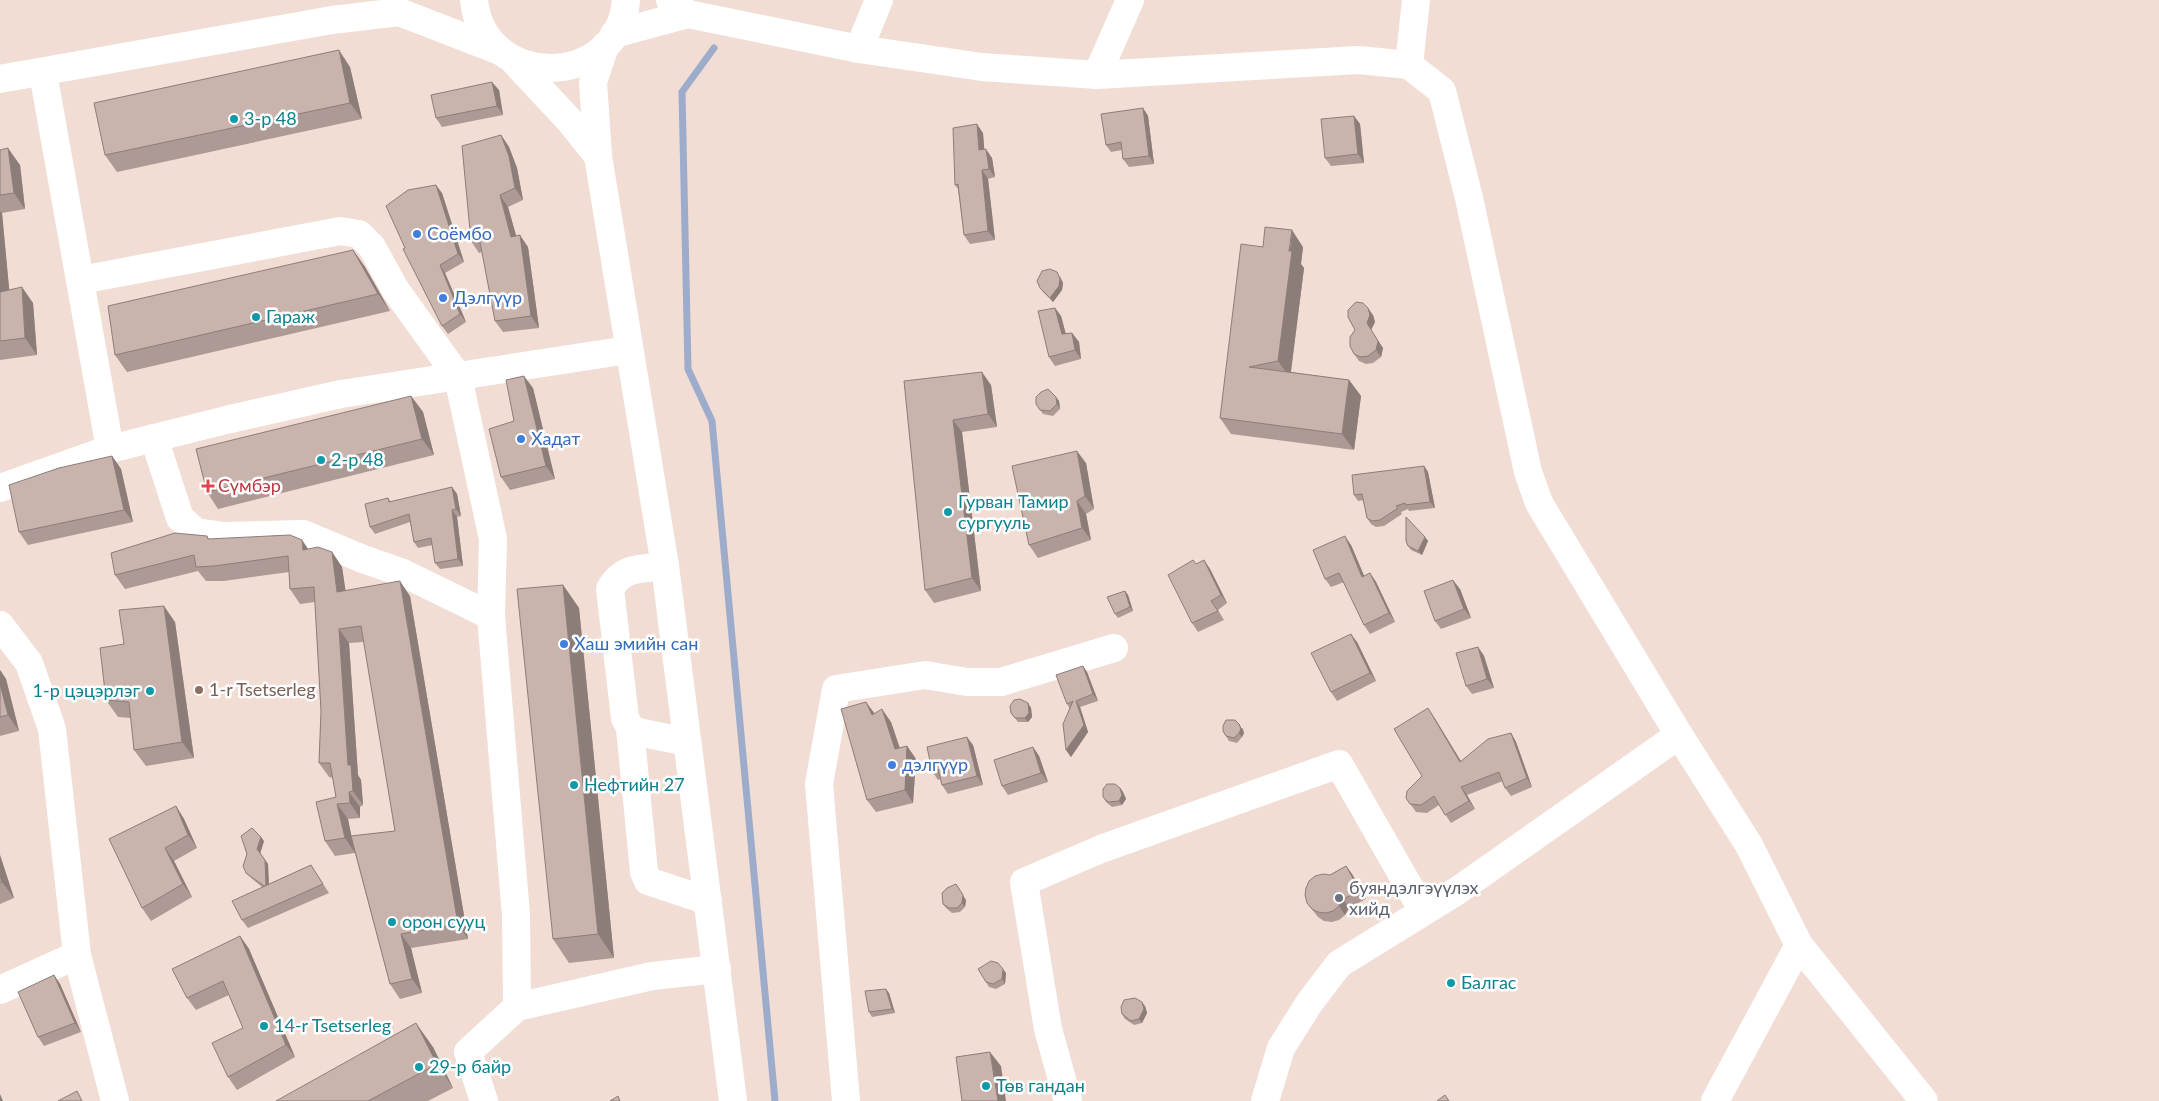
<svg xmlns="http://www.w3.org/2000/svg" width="2159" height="1101" font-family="Lato,sans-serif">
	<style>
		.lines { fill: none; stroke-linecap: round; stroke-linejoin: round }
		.stream { stroke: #9cacca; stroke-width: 7 }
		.minor { stroke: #fff; stroke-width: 28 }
		.wall { fill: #ad9a95; fill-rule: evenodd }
		.shaded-wall { fill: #8d7d79 }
		.building { fill: #c9b3ad; stroke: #8d7d79 }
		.culture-dot { fill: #0f9aa8; stroke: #fff; stroke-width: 2 }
		.shop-dot { fill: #3f7fe0; stroke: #fff; stroke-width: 2 }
		.health-dot { fill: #e0444e; stroke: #fff; stroke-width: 2 }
		.education-dot { fill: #8d6e63; stroke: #fff; stroke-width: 2 }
		.worship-dot { fill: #6b7280; stroke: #fff; stroke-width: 2 }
		.labels { text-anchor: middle; stroke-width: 5; stroke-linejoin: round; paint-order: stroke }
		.culture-label { font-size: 18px; fill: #0d838f; stroke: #fff; text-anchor: start }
		.shop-label { font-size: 18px; fill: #366cbe; stroke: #fff; text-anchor: start }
		.health-label { font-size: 18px; fill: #be3a42; stroke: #fff; text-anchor: start }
		.education-label { font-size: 18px; fill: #785e54; stroke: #fff; text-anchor: start }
		.worship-label { font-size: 18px; fill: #5b616d; stroke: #fff; text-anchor: start }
	</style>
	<rect width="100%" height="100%" fill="#f2ddd4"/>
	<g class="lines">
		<polyline class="stream" points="714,48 682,92 688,369 712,421 775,1101"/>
		<g class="minor">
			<path d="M474 0C483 91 619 90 626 0"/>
			<polyline points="670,0 688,14 859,49 982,67 1097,75 1359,60 1409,65 1442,91 1469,198 1528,472 1539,503 1679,735 1749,845 1799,945 1924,1101"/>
			<polyline points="614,34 688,14"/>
			<polyline points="605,46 593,82 598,156 665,566 733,1101"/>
			<polyline points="859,49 879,0"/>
			<polyline points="513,60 569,120 598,156"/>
			<polyline points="1409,65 1416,0"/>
			<polyline points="43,73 110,449"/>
			<polyline points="1097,75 1130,0"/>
			<polyline points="0,79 332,20 399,12 500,51"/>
			<polyline points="81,280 340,231 359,234 372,247 395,289 458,377 493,539 491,616 516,915 517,1007"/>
			<polyline points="154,438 180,518 196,532 224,536 303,534 363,559 403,573 491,616"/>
			<polyline points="0,488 110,449 226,420 341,394 628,350"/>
			<path d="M665 566C641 569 623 566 610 589L625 718 630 728 638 732 687 742"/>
			<polyline points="0,625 29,663 52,729 77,955 115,1101"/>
			<polyline points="630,728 644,872 648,881 708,901"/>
			<polyline points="0,990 77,955"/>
			<polyline points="484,1101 468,1052 517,1007 652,976 717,969"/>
			<polyline points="846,1101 819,784 836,689 925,675 967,682 1001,682 1114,648"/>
			<polyline points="1068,1101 1048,1029 1024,882 1101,849 1339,764 1423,911"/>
			<polyline points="1265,1101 1281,1048 1310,1002 1339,964 1457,891 1679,735"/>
			<polyline points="1715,1101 1799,945"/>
		</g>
	</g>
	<g class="wall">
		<polygon points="350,67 362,119 117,172 105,155"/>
		<polygon points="499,90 503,115 442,127 436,118"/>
		<polygon points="1143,108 1148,116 1154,164 1129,167 1123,159 1122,150 1111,152 1106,145"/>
		<polygon points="1354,116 1360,124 1364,163 1331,166 1325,158"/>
		<polygon points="983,133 984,150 992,158 995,177 988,179 995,240 970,244 964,235 958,189 955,185"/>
		<polygon points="501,135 509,147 517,168 523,200 508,207 516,236 528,247 539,328 503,332 495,321 482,252 479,253 471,241"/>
		<polygon points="0,150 20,165 25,209 2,213 9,290 33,303 37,355 0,360"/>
		<polygon points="442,193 464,262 445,273 466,322 448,334 442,326 405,248"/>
		<polygon points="1263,247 1303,247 1301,264 1304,268 1291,372 1349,380 1361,396 1354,450 1231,434 1220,418"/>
		<polygon points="353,250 365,267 390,311 127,372 115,355"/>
		<polygon points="1060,276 1063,283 1062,290 1053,302 1043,292 1040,288"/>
		<polygon points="1055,308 1061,316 1066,334 1072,333 1079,342 1081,359 1055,366 1049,357"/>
		<polygon points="1373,315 1375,322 1371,330 1383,348 1381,357 1373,363 1366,364 1359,361 1354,354 1355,330"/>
		<polygon points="904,381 991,385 997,427 962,432 981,591 934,603 925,590"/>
		<polygon points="533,388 555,479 510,490 501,477 514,421"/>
		<polygon points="411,396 423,412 434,455 218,509 207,492"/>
		<polygon points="1056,397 1059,401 1060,409 1053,416 1043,414 1036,404"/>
		<polygon points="112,456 121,469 133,522 28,545 19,532"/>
		<polygon points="1086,463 1094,509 1086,514 1091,540 1038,558 1029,545"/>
		<polygon points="1424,466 1428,472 1435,508 1409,511 1408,509 1401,512 1402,514 1384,526 1376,527 1371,524 1367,518 1364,500 1358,501 1354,495"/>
		<polygon points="452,487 457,494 461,516 457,517 463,566 440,569 435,563 433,545 418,548 414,542 410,522 375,534 370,527 388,498 391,502"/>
		<path d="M207 536 209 539 302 540 308 549 332 552 342 567 345 590 410 596 468 939 411 948 422 993 400 999 390 984 355 853 335 856 325 841 336 797 333 778 329 777 319 763 321 711 315 602 300 604 290 589 289 572 224 581H206L198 571 125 589 115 575ZM364 642 395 831 351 836 348 819 360 818V807L363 805 361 780 358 775 349 643Z"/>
		<polygon points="1425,537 1428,541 1422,555 1411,550 1408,546"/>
		<polygon points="1351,545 1364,576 1370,573 1376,582 1395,622 1370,634 1364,625 1344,582 1331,587 1325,579"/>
		<polygon points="1204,560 1210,569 1227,603 1218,610 1224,620 1198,632 1192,623 1196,564"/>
		<polygon points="563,585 579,608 614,958 569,963 553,939"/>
		<polygon points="1460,589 1471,618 1441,629 1435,621"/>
		<polygon points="1125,591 1128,595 1133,611 1118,618 1115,614"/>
		<polygon points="175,622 194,758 146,766 134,750 131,718 118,717 106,700 124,644"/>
		<polygon points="1357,642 1376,681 1337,701 1331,692"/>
		<polygon points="1478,647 1484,656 1494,688 1472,694 1466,686"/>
		<polygon points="1083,666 1087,672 1098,701 1080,707 1088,732 1071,757 1066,750 1070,709 1067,704"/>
		<polygon points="0,670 6,679 19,731 0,736"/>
		<polygon points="1028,703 1031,708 1032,717 1028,722 1018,722 1011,713"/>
		<polygon points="874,714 891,722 900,748 907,746 916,759 913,803 876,812 867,800"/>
		<polygon points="1434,717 1461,761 1511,733 1516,742 1532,787 1511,796 1505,788 1503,781 1467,795 1475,809 1451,823 1439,805 1427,813 1416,812 1406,798 1422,776"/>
		<polygon points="1243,728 1244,733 1242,737 1237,743 1229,741 1223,731"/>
		<polygon points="973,745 983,785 948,794 942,785 940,779 938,780 932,771"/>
		<polygon points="1033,747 1039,756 1048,782 1008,795 1002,786"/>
		<polygon points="1120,788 1123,792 1126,799 1122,805 1112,807 1106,802 1103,797"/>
		<polygon points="176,806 184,819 197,848 174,861 192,897 151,921 142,908"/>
		<polygon points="264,841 260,853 268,864 269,884 311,865 329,893 248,928 242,920 262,887 250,877 246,873"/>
		<polygon points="0,855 14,898 0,904"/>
		<polygon points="1346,866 1352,874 1366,899 1349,908 1345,915 1339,920 1332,922 1324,921 1318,917 1307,903 1330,875"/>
		<polygon points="966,900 965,907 960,912 952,913 946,908 943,904"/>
		<polygon points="240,936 249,949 295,1057 237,1090 228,1077 243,1028 229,995 196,1010 187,998"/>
		<polygon points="1006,973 1005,984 996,989 989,987 986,982"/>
		<polygon points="54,975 60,984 81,1032 44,1046 38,1037"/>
		<polygon points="889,993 895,1013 872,1017 869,1012"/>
		<polygon points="1145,1006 1147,1013 1142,1023 1134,1025 1125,1019 1122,1014"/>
		<polygon points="433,1047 453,1088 428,1101 276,1101"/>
	</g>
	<g class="shaded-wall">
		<polygon points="339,50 350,67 362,119 350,103"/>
		<polygon points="492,82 499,90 503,115 497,106"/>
		<polygon points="1143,108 1148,116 1154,164 1149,156"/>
		<polygon points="1354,116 1360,124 1364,163 1358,154"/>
		<polygon points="977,124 983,133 985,158 979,150"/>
		<polygon points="501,135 509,147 517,168 523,200 515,188"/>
		<polygon points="8,148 20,165 25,209 14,193"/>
		<polygon points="986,149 992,158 995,177 989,169"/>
		<polygon points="982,170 988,179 995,240 988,231"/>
		<polygon points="436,185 442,193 464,262 458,254"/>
		<polygon points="500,195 508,207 520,249 511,237"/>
		<polygon points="0,211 2,213 11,308 0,293"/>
		<polygon points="1292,230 1303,247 1301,264 1304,268 1290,378 1278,361"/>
		<polygon points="520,235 528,247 539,328 531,316"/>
		<polygon points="353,250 365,267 390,311 378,294"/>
		<polygon points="440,265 445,273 466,322 460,314"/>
		<polygon points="1057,272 1063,283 1062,290 1053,302 1050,298"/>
		<polygon points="22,287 33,303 37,355 25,338"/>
		<polygon points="1055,308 1061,316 1068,343 1062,334"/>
		<polygon points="1368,308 1373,315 1375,322 1371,330 1383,348 1381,357 1376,350 1367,323"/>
		<polygon points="1072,333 1079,342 1081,359 1075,350"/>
		<polygon points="982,372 991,385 997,427 988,414"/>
		<polygon points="524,376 533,388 555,479 546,466"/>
		<polygon points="1349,380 1361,396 1354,450 1342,434"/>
		<polygon points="411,396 423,412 434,455 422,439"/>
		<polygon points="1056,397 1059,401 1060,409 1057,404"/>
		<polygon points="953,420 962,432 981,591 972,578"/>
		<polygon points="1077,451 1086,463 1094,509 1085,496"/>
		<polygon points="112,456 121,469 133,522 124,510"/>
		<polygon points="1424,466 1428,472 1435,508 1430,502"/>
		<polygon points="452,487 457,494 461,516 456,509"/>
		<polygon points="1077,501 1086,514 1091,540 1082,528"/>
		<polygon points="452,510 457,517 463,566 458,559"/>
		<polygon points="1345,536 1351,545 1368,585 1362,577"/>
		<polygon points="1425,537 1428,541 1422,555 1418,551"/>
		<polygon points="302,540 312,555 303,550"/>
		<polygon points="332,552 342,567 348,606 337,592"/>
		<polygon points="1204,560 1210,569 1227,603 1221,595"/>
		<polygon points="1370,573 1376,582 1395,622 1389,613"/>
		<polygon points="1453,580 1460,589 1471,618 1464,609"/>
		<polygon points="400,581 410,596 468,939 458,924"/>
		<polygon points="563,585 579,608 614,958 598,934"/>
		<polygon points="1125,591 1128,595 1133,611 1130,607"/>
		<polygon points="164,606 175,622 194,758 182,742"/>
		<polygon points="339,629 349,643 358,775 361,780 363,805 353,791 348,765"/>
		<polygon points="1351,634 1357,642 1376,681 1370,673"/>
		<polygon points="1478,647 1484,656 1494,688 1487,679"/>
		<polygon points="1083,666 1087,672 1098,701 1093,694"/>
		<polygon points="0,670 6,679 19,731 8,715 0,684"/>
		<polygon points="1076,701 1080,707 1088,732 1071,757 1066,750"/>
		<polygon points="866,702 875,714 872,715"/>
		<polygon points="1028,703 1031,708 1032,717 1028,722 1025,718"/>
		<polygon points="1428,708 1434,717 1466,770 1460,762"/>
		<polygon points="882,709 891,722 904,762 895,749"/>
		<polygon points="1239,724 1244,733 1242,737 1239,733"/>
		<polygon points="1511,733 1516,742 1532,787 1527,778"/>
		<polygon points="967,737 973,745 983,785 977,776"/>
		<polygon points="907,746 916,759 913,803 905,790"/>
		<polygon points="1033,747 1039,756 1048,782 1041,773"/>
		<polygon points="1461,787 1467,795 1475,809 1469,801"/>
		<polygon points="1120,788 1123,792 1126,799 1122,805 1119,801"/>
		<polygon points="349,792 360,807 360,818 350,803"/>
		<polygon points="337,804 348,819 355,853 345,838"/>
		<polygon points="176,806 184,819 197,848 188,835"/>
		<polygon points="261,837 264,841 260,854 257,849"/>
		<polygon points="165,848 174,861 192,897 183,884"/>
		<polygon points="0,855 14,898 2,882 0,875"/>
		<polygon points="265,860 268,864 269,892 266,888"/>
		<polygon points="1346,866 1352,874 1366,899 1360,891"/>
		<polygon points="959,889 966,900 965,907 962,903"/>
		<polygon points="1343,899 1349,908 1345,915 1339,906"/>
		<polygon points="401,934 411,948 422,993 412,979"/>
		<polygon points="240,936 249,949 295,1057 286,1045"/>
		<polygon points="1003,969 1006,973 1005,984 1002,979"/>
		<polygon points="54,975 60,984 81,1032 75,1023"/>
		<polygon points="886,989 889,993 895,1013 892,1009"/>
		<polygon points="1142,1002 1145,1006 1147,1013 1142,1023 1139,1019"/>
		<polygon points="416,1023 433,1047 453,1088 437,1064"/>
		<polygon points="990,1052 1001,1066 1006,1101 998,1101"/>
		<polygon points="0,1094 3,1101 0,1101"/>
	</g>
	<g class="building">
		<polygon points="339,50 350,103 105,155 94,103"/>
		<polygon points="492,82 497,106 436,118 431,95"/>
		<polygon points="1143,108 1149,156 1123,159 1121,142 1106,145 1101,114"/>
		<polygon points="1354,116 1358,154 1325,158 1321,119"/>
		<polygon points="977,124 979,150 986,149 989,169 982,170 988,231 964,235 958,184 955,185 953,128"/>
		<polygon points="501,135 509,156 515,188 500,195 511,237 520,235 531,316 495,321 479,237 471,241 462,146"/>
		<polygon points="8,148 14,193 0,195 0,150"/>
		<polygon points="436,185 458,254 440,265 460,314 442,326 403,249 405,248 386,206 408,190"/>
		<polygon points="1265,227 1292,230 1289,251 1292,251 1278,361 1249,367 1349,380 1342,434 1220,418 1241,244 1263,247"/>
		<polygon points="353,250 378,294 115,355 108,306"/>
		<polygon points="1050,269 1057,272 1060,279 1059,286 1050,298 1040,288 1037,281 1042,271"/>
		<polygon points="22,287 25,338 0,341 0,292"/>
		<polygon points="1356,302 1363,303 1368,308 1370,315 1367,323 1378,341 1376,350 1368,356 1361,357 1354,354 1350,346 1350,337 1355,330 1348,317 1348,310"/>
		<polygon points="1055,308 1062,334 1072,333 1075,350 1049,357 1038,311"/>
		<polygon points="982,372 988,414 953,420 972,578 925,590 904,381"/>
		<polygon points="524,376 546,466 501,477 489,429 514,421 506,380"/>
		<polygon points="1048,389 1056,397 1057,404 1050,411 1040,410 1036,404 1036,397 1041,392"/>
		<polygon points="411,396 422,439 207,492 196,449"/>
		<polygon points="1077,451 1085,496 1077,501 1082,528 1029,545 1012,466"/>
		<polygon points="112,456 124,510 19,532 9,485 59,468"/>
		<polygon points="1424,466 1430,502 1405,505 1405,503 1396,506 1398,508 1380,520 1372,521 1367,518 1362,494 1354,495 1352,475"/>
		<polygon points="452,487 456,509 452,510 458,559 435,563 431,538 414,542 409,514 370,527 365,504 388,498 389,502"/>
		<polygon points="1406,517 1425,537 1418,551 1408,546 1406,541"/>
		<polygon points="175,533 207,536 208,539 290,535 302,540 303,550 318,547 332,552 337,592 400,581 458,924 401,934 412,979 390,984 351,836 395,831 361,626 339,629 348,765 351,765 353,791 349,792 350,803 337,804 345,838 325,841 316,802 336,797 330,763 319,763 321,711 314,587 290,589 288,556 214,566 196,567 194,555 115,575 111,553"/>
		<polygon points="1345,536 1362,577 1370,573 1389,613 1364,625 1339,573 1325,579 1313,550"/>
		<polygon points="1193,560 1196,564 1204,560 1221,595 1211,601 1218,611 1192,623 1168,575"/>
		<polygon points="1453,580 1464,609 1435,621 1424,591"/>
		<polygon points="563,585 598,934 553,939 517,589"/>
		<polygon points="1125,591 1130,607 1115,614 1107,597"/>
		<polygon points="164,606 182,742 134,750 129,702 106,700 100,648 124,644 119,610"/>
		<polygon points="1351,634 1370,673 1331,692 1311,653"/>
		<polygon points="1478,647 1487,679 1466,686 1456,653"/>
		<polygon points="1083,666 1093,694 1076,701 1084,725 1066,750 1063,724 1073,701 1067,704 1056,675"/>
		<polygon points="0,684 8,715 0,717"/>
		<polygon points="1020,699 1028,703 1029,713 1025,718 1015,718 1011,713 1010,706 1014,700"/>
		<polygon points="866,702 872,715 882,709 895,749 907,746 905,790 867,800 841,709"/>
		<polygon points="1428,708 1460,762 1488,739 1511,733 1527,778 1505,788 1499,772 1461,787 1469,801 1445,815 1434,796 1421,805 1410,804 1406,798 1407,791 1422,776 1394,729"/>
		<polygon points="1226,720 1235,720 1239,724 1241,729 1239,733 1234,738 1226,736 1223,731 1223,726"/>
		<polygon points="967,737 977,776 942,785 938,769 932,771 927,747"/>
		<polygon points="1033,747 1041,773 1002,786 994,760"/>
		<polygon points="1107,784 1115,784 1120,788 1122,795 1119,801 1108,802 1103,797 1103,789"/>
		<polygon points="176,806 188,835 165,848 183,884 142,908 109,839"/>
		<polygon points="252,828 261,837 257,849 265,860 266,885 264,886 246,873 243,866 247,854 241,836"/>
		<polygon points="311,865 323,884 242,920 232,901"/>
		<polygon points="1346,866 1360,891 1343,899 1339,906 1333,911 1326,913 1318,912 1312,909 1307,903 1305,895 1306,888 1309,881 1315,876 1323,874 1330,875"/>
		<polygon points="0,875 2,882 0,883"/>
		<polygon points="956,884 963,895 962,903 957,908 949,908 943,904 942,893 947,888"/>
		<polygon points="240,936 286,1045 228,1077 212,1043 243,1028 223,981 187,998 172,969"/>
		<polygon points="991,961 998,963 1003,969 1002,979 993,984 986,982 978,969"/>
		<polygon points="54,975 75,1023 38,1037 18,992"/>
		<polygon points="886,989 892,1009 869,1012 865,991"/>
		<polygon points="1135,998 1142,1002 1144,1009 1139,1019 1131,1021 1122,1014 1121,1007 1124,1000"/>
		<polygon points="416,1023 437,1064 368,1101 276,1101"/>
		<polygon points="990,1052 998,1101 962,1101 956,1057"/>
		<polygon points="77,1091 82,1101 58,1101"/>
		<polygon points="1445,1095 1449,1101 1437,1101"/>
		<polygon points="618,1096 620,1101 610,1101"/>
	</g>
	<g class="culture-dot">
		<circle cx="234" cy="119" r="5"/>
		<circle cx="256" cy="317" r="5"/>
		<circle cx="321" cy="460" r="5"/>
		<circle cx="948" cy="512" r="5"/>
		<circle cx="150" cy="691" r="5"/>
		<circle cx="574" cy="785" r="5"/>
		<circle cx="392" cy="922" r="5"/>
		<circle cx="1451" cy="983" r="5"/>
		<circle cx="264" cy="1026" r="5"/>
		<circle cx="419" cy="1067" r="5"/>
		<circle cx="986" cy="1086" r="5"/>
	</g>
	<g class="shop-dot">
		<circle cx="417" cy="234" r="5"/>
		<circle cx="443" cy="298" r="5"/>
		<circle cx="521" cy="439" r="5"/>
		<circle cx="564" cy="644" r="5"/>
		<circle cx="892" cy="765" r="5"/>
	</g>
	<path class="health-dot" d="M205.5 478.5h5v5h5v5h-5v5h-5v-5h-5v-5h5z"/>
	<circle class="education-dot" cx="199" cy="690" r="5"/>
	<circle class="worship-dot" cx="1339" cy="898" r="5"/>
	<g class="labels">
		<g class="culture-label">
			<text x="244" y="125">3-р 48</text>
			<text x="266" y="323">Гараж</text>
			<text x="331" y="466">2-р 48</text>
			<text x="958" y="508">Гурван Тамир<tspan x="958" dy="21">сургууль</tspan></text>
			<text x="140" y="697" text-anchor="end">1-р цэцэрлэг</text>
			<text x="584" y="791">Нефтийн 27</text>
			<text x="402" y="928">орон сууц</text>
			<text x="1461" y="989">Балгас</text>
			<text x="274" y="1032">14-r Tsetserleg</text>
			<text x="429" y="1073">29-р байр</text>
			<text x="996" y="1092">Төв гандан</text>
		</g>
		<g class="shop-label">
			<text x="427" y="240">Соёмбо</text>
			<text x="453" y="304">Дэлгүүр</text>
			<text x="531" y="445">Хадат</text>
			<text x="574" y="650">Хаш эмийн сан</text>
			<text x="902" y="771">дэлгүүр</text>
		</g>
		<g class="health-label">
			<text x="218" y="492">Сүмбэр</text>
		</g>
		<g class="education-label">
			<text x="209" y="696">1-r Tsetserleg</text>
		</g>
		<g class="worship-label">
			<text x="1349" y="894">буяндэлгэүүлэх<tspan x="1349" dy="21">хийд</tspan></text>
		</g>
	</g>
</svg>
